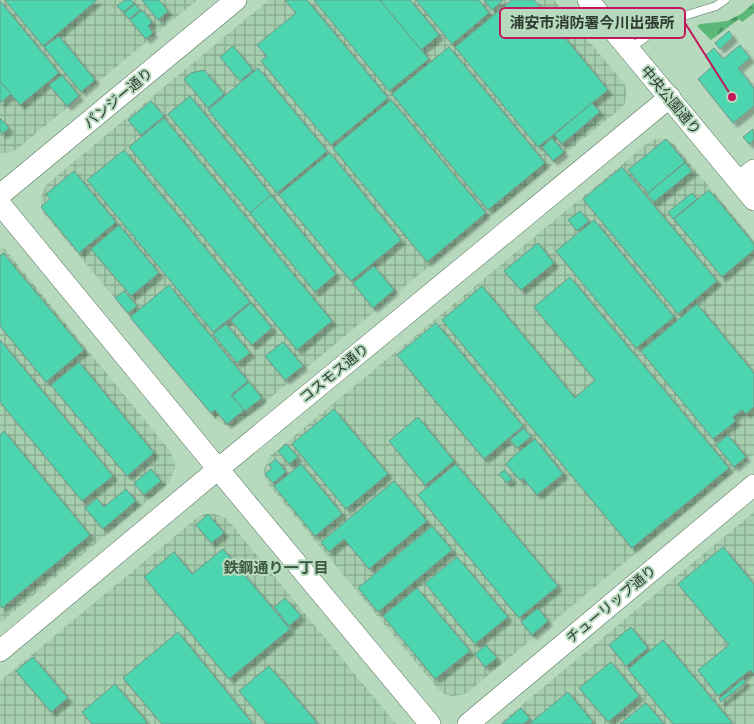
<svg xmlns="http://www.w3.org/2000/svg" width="754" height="724" font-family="'Archivo Narrow','Noto Sans JP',sans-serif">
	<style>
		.industrial { fill: url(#industrial-grid) }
		.forest { fill: url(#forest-firs) }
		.building { fill: #4ed5b0; stroke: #6d998a; filter: url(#shadow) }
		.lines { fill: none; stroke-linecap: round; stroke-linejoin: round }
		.lane-casing { stroke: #54735b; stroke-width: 9 }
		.secondary-casing { stroke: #54735b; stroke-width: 22 }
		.lane { stroke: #fff; stroke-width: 8 }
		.secondary { stroke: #fff; stroke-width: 21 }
		.labels { text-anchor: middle; stroke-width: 4; stroke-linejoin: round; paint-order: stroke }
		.street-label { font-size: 14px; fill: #2e3c31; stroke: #b7dabf }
		.neighbourhood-label { font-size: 15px; font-weight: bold; fill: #3b5942; stroke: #b7dabf }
		.leader { fill: none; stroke: #c2185b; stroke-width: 2 }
		.callout-dot { fill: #c2185b; stroke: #b7dabf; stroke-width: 2 }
		.callout { fill: #b7dabf; stroke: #c2185b; stroke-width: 2 }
		.callout-label { font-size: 15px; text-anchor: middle; font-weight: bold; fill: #2e3c31 }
	</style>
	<defs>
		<pattern id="industrial-grid" width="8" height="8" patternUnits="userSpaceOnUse" patternTransform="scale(1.25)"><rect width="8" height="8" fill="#a6cfaf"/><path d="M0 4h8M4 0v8" fill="none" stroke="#88a98f"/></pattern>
		<pattern id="forest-firs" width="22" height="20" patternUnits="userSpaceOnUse" patternTransform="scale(1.25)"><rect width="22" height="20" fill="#5cb878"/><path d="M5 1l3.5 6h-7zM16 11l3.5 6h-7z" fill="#4c9763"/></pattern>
		<filter id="shadow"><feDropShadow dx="4.5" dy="4.5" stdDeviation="1" flood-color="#0004"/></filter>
	</defs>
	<rect width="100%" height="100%" fill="#b7dabf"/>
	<g class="industrial">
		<polygon points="0,0 197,0 22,145 14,151 0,154"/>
		<polygon points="269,0 554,0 624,83 626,89 626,95 625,103 621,108 241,422 233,426 225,425 216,420 42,211 41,202 42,193 47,184"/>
		<polygon points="661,138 669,140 674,144 754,241 754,455 467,693 460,695 452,696 444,694 438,689 268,484 265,477 264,469 267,462 270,456 649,142 655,139"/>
		<polygon points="0,247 4,248 171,452 174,460 175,468 169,483 0,623"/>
		<polygon points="754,512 754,724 499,724"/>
		<polygon points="212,513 221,516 227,519 396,724 0,724 0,681 198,517 204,514"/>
	</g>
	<polygon class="forest" points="754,3 754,13 742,22 739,19 711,40 697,26 700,24 727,21 741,14"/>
	<g class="building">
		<polygon points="5,0 97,0 43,46"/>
		<polygon points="125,0 131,0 134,3 123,12 117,6"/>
		<polygon points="142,0 159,0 168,11 158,20"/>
		<polygon points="285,0 307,0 388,98 331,145 261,61 267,56 257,45 296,13"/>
		<polygon points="314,0 380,0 429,59 389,91"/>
		<polygon points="380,0 410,0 439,35 421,50"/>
		<polygon points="416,0 479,0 489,13 452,44"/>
		<polygon points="484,0 503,0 492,10"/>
		<polygon points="512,0 534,0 608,90 538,147 455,47"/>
		<polygon points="0,1 59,73 20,105 0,81"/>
		<polygon points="135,4 140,10 129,19 124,13"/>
		<polygon points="142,10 152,22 148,26 153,33 146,39 130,20"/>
		<polygon points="729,31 733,37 720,49 715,43"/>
		<polygon points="59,36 95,80 81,92 44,47"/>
		<polygon points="740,45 750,58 738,68 754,88 754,106 733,123 698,79 713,66 705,56 714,48 723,59"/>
		<polygon points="233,46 253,70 240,81 220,57"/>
		<polygon points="449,47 545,163 488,210 392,94"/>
		<polygon points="258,68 327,151 277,193 208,110"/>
		<polygon points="204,70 224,94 208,108 184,79 191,73"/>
		<polygon points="62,75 79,96 67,106 49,85"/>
		<polygon points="0,81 11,94 0,103"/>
		<polygon points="190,96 271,195 250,213 168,114"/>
		<polygon points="391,100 486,213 427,262 333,148"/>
		<polygon points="151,101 164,116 141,135 128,120"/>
		<polygon points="592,103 600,112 562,144 554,135"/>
		<polygon points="0,118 9,128 2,134 0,131"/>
		<polygon points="164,118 332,321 297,350 129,147"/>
		<polygon points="753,129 754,140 749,144 743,137"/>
		<polygon points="552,138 564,152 553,161 542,147"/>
		<polygon points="666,139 685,162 648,193 628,170"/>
		<polygon points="124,150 250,302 213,332 87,180"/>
		<polygon points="330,153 401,240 351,281 279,195"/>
		<polygon points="685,163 692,171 654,202 647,194"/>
		<polygon points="622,167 717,281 678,314 583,199"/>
		<polygon points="74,171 116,222 79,253 41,207 50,199 46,194"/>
		<polygon points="709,190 754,244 754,250 722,277 674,219"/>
		<polygon points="692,193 697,199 673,219 668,212"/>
		<polygon points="271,195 336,274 315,292 250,213"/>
		<polygon points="580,211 589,221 577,231 568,220"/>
		<polygon points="594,220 674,317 636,348 556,251"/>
		<polygon points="119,225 159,273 131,296 91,249"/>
		<polygon points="538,243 554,263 521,290 504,271"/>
		<polygon points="3,253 84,350 46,382 0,326 0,256"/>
		<polygon points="374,266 394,290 373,308 353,283"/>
		<polygon points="570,277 729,468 632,548 442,320 482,286 575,398 595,380 534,307"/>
		<polygon points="169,285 248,381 231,395 244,410 227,424 215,410 211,413 130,317"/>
		<polygon points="124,291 137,306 128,313 115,298"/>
		<polygon points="251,303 272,328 252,345 231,320"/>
		<polygon points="697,304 754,373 754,407 746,414 742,410 733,417 736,421 713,439 641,351"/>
		<polygon points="436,323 523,426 484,459 397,355"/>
		<polygon points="226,324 250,353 237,363 213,334"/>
		<polygon points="0,340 113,476 82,501 0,402"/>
		<polygon points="283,342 303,366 285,380 265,356"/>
		<polygon points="79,362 154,453 127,476 51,385"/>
		<polygon points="249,382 262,398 245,411 232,396"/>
		<polygon points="334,409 388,474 346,509 292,444"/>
		<polygon points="418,417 454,461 425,485 389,441"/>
		<polygon points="524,428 531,437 517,448 510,440"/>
		<polygon points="4,431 90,535 2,608 0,605 0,435"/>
		<polygon points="728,435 746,457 734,467 716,445"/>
		<polygon points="535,439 563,474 537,495 523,478 520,480 506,464 509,461 509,460"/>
		<polygon points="286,444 298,457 289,464 278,451"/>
		<polygon points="276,459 286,472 273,483 265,474 272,468 269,465"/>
		<polygon points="301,464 342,514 315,536 274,486"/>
		<polygon points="456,464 558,586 519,618 418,495"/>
		<polygon points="151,469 161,481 144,495 134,483"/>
		<polygon points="504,470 512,479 507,483 499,474"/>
		<polygon points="394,481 427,521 369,569 344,539 329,552 321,542"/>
		<polygon points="126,489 136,501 103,529 85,508 97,498 104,507"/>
		<polygon points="208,514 224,533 211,543 196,525"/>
		<polygon points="432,526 452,550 378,612 358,588"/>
		<polygon points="723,547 754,584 754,674 750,670 718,696 698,670 729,645 678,584"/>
		<polygon points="223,549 290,629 229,679 144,577 174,552 192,574"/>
		<polygon points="457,557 508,617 475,644 425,583"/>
		<polygon points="417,588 470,651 435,679 383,616"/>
		<polygon points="285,598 301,616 289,626 274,607"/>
		<polygon points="538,608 548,621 532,635 521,622"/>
		<polygon points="631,627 648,648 626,666 609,645"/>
		<polygon points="178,632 253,724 162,724 123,678"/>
		<polygon points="663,640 733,724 673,724 628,669"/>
		<polygon points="486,645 497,658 485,667 475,654"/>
		<polygon points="33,657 68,698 51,712 16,671"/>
		<polygon points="611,662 639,696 608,722 579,688"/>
		<polygon points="269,666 318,724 267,724 239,691"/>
		<polygon points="743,679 746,682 721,702 719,699"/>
		<polygon points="115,684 147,722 145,724 92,724 82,712"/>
		<polygon points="568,692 593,722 591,724 529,724"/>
		<polygon points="646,703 664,724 620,724"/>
		<polygon points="521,708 530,719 523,724 502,724"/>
	</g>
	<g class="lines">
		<g class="lane-casing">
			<polyline id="lane" points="630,49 665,22 716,6 725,0"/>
		</g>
		<g class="secondary-casing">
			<g id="secondary">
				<polyline points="588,0 754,200"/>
				<polyline points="739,182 754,170"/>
				<polyline points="0,195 236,0"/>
				<polyline points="0,204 218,469 430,724"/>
				<polyline points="0,651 218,469 670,97"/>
				<polyline points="468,724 754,485"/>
			</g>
		</g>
		<use href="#lane" class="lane"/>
		<use href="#secondary" class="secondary"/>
	</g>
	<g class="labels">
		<g class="street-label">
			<text transform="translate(118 98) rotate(-40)" y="5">パンジー通り</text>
			<text transform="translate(671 100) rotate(50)" y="5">中央公園通り</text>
			<text transform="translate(334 373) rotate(-39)" y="5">コスモス通り</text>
			<text transform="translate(611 604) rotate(-40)" y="5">チューリップ通り</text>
		</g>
		<g class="neighbourhood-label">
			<text x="276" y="573">鉄鋼通り一丁目</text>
		</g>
	</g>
	<path class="leader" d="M732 97L685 23"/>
	<circle class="callout-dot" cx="732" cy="97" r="5"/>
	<rect class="callout" x="500" y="8" width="185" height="30" rx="5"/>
	<g class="callout-label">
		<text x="592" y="28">浦安市消防署今川出張所</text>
	</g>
</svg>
